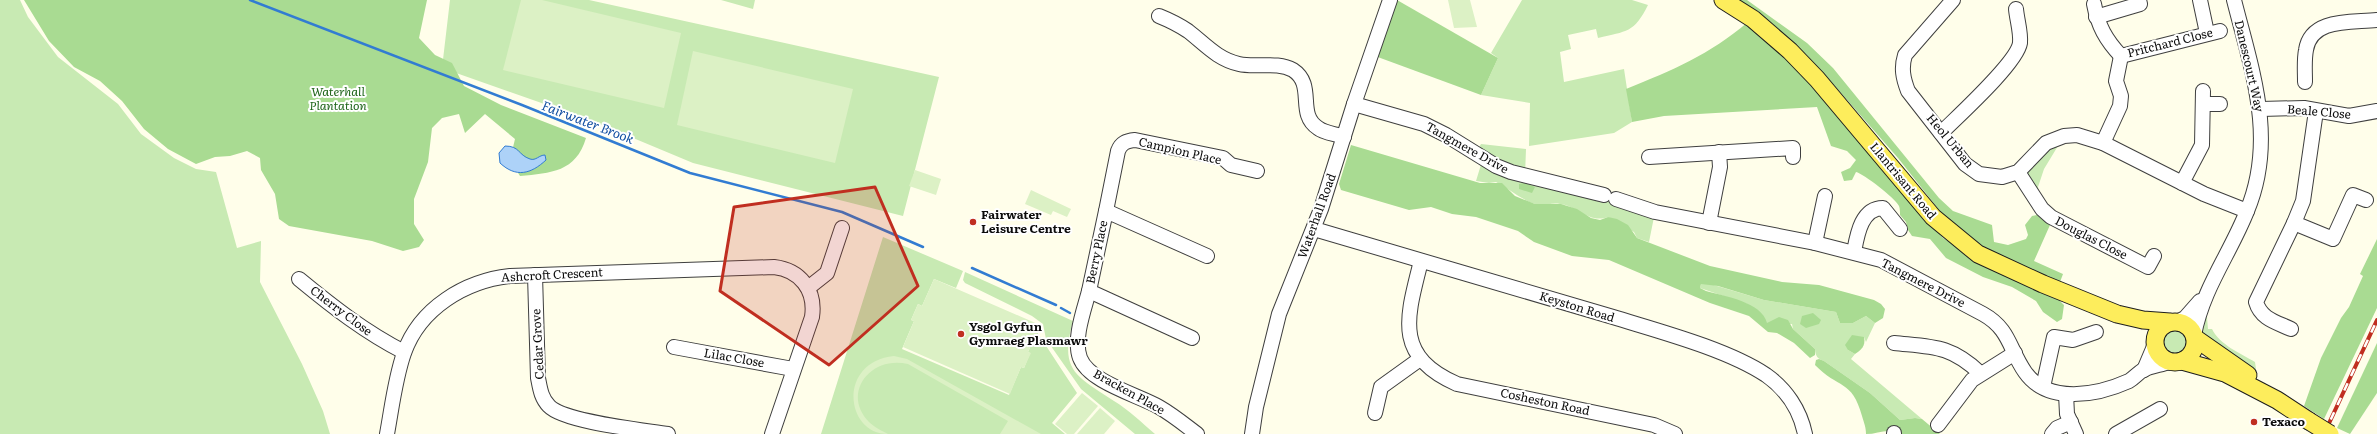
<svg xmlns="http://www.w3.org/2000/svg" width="2377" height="434" font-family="Literata,serif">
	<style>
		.green { fill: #c8eab3 }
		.forest { fill: #a9db92 }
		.pitch { fill: #dcf1c5 }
		.water { fill: #add2f8; stroke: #327cd2 }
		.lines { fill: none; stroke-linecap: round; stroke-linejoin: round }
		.stream { stroke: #327cd2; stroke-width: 2.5 }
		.minor-casing { stroke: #3f3f3f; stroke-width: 16 }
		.major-casing { stroke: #1d1d1d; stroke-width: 19 }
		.minor { stroke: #fff; stroke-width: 14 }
		.major { stroke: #fded5c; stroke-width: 17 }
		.rail-casing { stroke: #c02e20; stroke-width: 4 }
		.rail { stroke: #fff; stroke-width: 2.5; stroke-dasharray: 8; stroke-linecap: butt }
		.major-bridge-casing { stroke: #1d1d1d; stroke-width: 19; stroke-linecap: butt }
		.major-bridge { stroke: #fded5c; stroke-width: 17 }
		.marked { fill: #c02e20; fill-opacity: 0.2; stroke: #c02e20; stroke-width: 3; stroke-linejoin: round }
		.poi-dot { fill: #c02e20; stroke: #fff; stroke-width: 1.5 }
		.labels { text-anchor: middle; stroke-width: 4; stroke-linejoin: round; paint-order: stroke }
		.street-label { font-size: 12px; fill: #0c0c0c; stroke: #fff }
		.park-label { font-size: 12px; font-style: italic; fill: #1f651a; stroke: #fff }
		.poi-label { font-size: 12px; font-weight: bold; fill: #0c0c0c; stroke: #fff; text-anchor: start }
		.water-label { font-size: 13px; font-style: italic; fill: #114ea1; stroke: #fff }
	</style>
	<rect width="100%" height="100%" fill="#fffeea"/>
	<g class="green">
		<polygon points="0,0 20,0 28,17 58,57 118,104 141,134 174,158 196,169 216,172 237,248 261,241 260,282 302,364 323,411 330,434 0,434"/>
		<polygon points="450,0 589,0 939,77 903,216 693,163 590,120 442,68"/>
		<polygon points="721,0 755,0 753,9"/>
		<path d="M1522 0H1632L1648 5C1634 33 1627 31 1598 38L1596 29 1568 35 1571 49 1560 52 1564 82 1624 69 1632 122 1614 133 1529 146 1530 103 1481 95 1498 58 1491 53Z"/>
		<polygon points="2064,136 2044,169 2038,187 2042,209 2018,172"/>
		<path d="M1481 144 1526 149 1525 176 1655 212 1649 242 1637 238 1634 232 1608 217C1589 224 1578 206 1560 204 1551 202 1544 207 1535 204 1520 199 1510 189 1496 182L1489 183 1476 181 1483 158 1476 153Z"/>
		<polygon points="883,237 963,271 956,288 934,279 922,306 918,304 911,320 914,321 902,349 1009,395 1021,367 1024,368 1030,353 1028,352 1037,332 1077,393 1052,423 1065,434 821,434"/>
		<path d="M965 272 1073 321C1059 371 1076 376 1114 401 1129 410 1142 423 1155 434H1135L1081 389 1046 339 1043 324 1032 316 965 283 963 280Z"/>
		<path d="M1707 283 1764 300 1836 312 1840 323H1853L1866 316 1875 323 1866 342 1864 337 1848 350 1855 354 1851 359 1922 419 1915 418 1900 420 1870 393 1824 361C1818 359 1815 356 1815 349L1793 329 1792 324H1767L1747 304 1700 288 1701 284Z"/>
		<path d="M2206 306 2208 329H2212C2220 345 2240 353 2255 362L2256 369 2253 371 2202 334Z"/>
		<circle cx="2175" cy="342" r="13"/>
	</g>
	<g class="forest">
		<path d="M24 0H427L419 38 435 55 452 63 464 86 501 105 586 138C576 172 551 173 520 176L510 160 515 139 485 114 465 133 459 114 442 118 432 128 428 162 414 199V224L424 240 419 247 403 251 372 241 289 226 279 219 275 194 261 170 260 158 247 151 230 156 215 157 196 164 168 149 144 129 122 101 100 81 74 67 49 41Z"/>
		<polygon points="1397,0 1498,58 1481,95 1375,56"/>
		<polygon points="1738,0 1747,0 1807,43 1833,68 1939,198 1953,211 1992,225 1994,242 2008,245 2026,239 2028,235 2025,225 2032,216 2037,215 2050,225 2034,261 2063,274 2060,282 2003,258 1970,239 1947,220 1898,158 1819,68 1772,23"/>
		<path d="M1748 22 1829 100 1943 238 1988 267 2059 300 2064 305 2062 319 2057 322 2043 312 2036 301 2012 287 1983 277 1946 258 1930 239 1912 236 1908 230 1906 222 1900 215C1900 213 1900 208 1899 206 1895 198 1864 174 1856 172L1852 180 1844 181 1841 172 1850 168 1856 160 1847 151 1831 146 1817 107 1664 116 1632 122 1626 89C1673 70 1709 55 1748 22Z"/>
		<path d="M1351 145 1480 183H1502L1515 196 1535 204H1561L1577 209 1591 218 1600 220 1608 217 1617 219 1628 225 1637 238 1710 266 1782 282 1819 285 1874 300 1881 304 1885 309 1883 318 1875 323 1866 316 1853 323H1840L1836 312 1764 300 1718 286 1701 284 1700 288 1706 291C1724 296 1762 302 1767 323L1779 317 1788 320 1793 329 1815 349V355L1810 358 1794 343 1777 333 1768 332 1749 316 1710 303 1609 260 1572 256 1534 242 1518 231 1476 217 1452 214 1431 207 1409 210 1341 190 1339 184Z"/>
		<polygon points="1525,183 1535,187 1532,193 1519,189 1519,184"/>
		<polygon points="2377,239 2377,308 2324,419 2304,406 2321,358 2341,318 2349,307 2363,276 2360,274"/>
		<polygon points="1813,313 1821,320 1819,324 1806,328 1800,324 1802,316"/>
		<path d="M1852 335 1864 337C1866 346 1861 350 1855 354L1848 350 1845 345Z"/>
		<polygon points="2377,343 2377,393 2350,434 2337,428"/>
		<path d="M1819 359 1824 361 1870 393 1900 420 1915 418 1922 419 1940 434H1899C1889 427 1878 434 1866 434 1866 427 1864 423 1862 416 1852 379 1838 389 1815 365L1816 360Z"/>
	</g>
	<g class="pitch">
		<polygon points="521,0 542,0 681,33 664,108 503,70"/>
		<polygon points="1448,0 1470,0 1477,27 1454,28"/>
		<polygon points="693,51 853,89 835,163 677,125"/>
		<polygon points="915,170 941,179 936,195 909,186"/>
		<polygon points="1031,190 1071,209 1067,217 1053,211 1051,215 1025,204"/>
		<polygon points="934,279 1040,325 1028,352 1031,353 1024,368 1021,367 1010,394 903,347 914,321 911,320 918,304 922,306"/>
		<path d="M894 356 907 359 1041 434H1000L1008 421 908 364C870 355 841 394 869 422 874 427 882 431 888 434 845 434 837 362 894 356Z"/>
		<polygon points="1082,393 1098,406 1074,434 1067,434 1055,424"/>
		<polygon points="1100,408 1115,421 1104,434 1077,434"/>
	</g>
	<path class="water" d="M505 146C520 146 518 155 530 159 536 161 539 155 545 155L546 160C531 174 516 178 500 163L499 153Z"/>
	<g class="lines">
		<g class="stream">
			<polyline points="250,0 522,105 690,173 842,212 923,247"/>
			<polyline points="972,268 1056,305"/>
			<polyline points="1061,308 1070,313"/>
		</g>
		<g class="minor-casing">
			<g id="minor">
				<path d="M1953 0 1905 55C1901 68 1903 78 1908 91L1965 164 1979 174 2002 177 2018 172 2046 143 2064 136 2077 135 2103 143 2204 194 2247 211"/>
				<polyline points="2200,0 2207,33"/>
				<path d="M2094 4C2098 26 2106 40 2121 56"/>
				<path d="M1159 16C1169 20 1179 25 1188 31 1205 44 1217 59 1239 64 1255 68 1277 61 1293 70 1316 85 1296 114 1318 128 1324 133 1336 134 1344 137"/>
				<polyline points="2096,17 2140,4 2139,0"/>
				<polyline points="2121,56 2220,31"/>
				<path d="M2305 82C2305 71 2304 60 2306 50 2311 17 2353 23 2377 20"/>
				<polyline points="1354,104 1424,124 1446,135 1496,166 1511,172 1604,195"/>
				<polyline points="2204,104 2220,104"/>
				<polyline points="2261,109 2304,108 2349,116 2377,111"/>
				<path d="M1941 133C1957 117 2017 63 2020 43 2021 32 2017 20 2016 9"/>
				<polyline points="2103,143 2120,106 2121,96 2116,81 2121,56"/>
				<polyline points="1649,157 1793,148 1793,157"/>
				<polyline points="2018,172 2042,209 2051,217 2148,267 2154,256"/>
				<polyline points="2182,183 2202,145 2203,91"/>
				<path d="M1616 199 1655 212 1815 243 1881 260 1983 314C2010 329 2009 349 2025 372 2048 405 2098 395 2129 381 2134 378 2138 373 2143 370 2151 366 2161 365 2169 362"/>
				<path d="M1106 211 1118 151C1121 143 1126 141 1135 140L1223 158 1231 165 1257 171"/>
				<polyline points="1709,223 1720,167 1719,152"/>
				<polyline points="2294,223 2333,239 2353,195 2366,200"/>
				<path d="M1314 229C1413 259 1514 287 1613 317 1658 331 1727 349 1766 375 1786 389 1800 410 1805 434"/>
				<polyline points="1815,243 1825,196"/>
				<path d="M1854 252C1857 236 1861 208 1883 208L1900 229"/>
				<path d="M1421 261C1407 317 1393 356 1457 384L1654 425 1675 434"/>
				<path d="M535 275 538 378C540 388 541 398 549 406 564 422 643 430 668 434"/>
				<path d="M299 279C333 307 365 332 404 352"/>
				<polyline points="808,288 827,273 842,228"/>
				<path d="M1089 291C1084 310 1073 339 1080 358 1089 382 1138 395 1159 407 1173 415 1185 425 1197 434"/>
				<polyline points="2177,322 2185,318 2200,301"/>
				<path d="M2291 329C2276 322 2261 319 2256 302L2294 223 2303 201 2316 111"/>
				<path d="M2194 335C2203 288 2230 254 2247 211 2277 139 2252 71 2234 0"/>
				<polyline points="1192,338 1089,291 1106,211 1207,256"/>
				<path d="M1894 343C1933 347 1950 345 1980 373"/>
				<polyline points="674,347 793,369"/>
				<polyline points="2144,370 2155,344"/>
				<polyline points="2043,387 2054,337 2073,340 2096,332"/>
				<polyline points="2066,394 2067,414 2076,434"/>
				<polyline points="1375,413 1381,387 1420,359"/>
				<polyline points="1938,425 1972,380 2015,353"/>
				<polyline points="1894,433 1894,434"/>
				<path d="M387 434C392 407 395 379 404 353 420 308 465 281 510 276L774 267C800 270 816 290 812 317L772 434"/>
				<polyline points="1252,434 1256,407 1279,314 1321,209 1354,104 1390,0"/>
				<polyline points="2052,434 2057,428 2071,422"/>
				<polyline points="2116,434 2160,409"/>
			</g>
		</g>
		<g class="major-casing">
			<g id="major">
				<polyline points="1723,0 1753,19 1790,51 1817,79 1933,217 1978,254 2043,284 2117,314 2143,320 2170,322"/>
				<circle cx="2175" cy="342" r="20"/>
				<polyline points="2195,338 2248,375"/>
				<polyline points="2182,361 2225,373 2277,400 2309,421"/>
			</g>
		</g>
		<use href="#minor" class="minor"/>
		<use href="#major" class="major"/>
		<g class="rail-casing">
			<polyline id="rail" points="2324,434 2377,320"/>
		</g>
		<use href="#rail" class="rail"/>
		<g class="major-bridge-casing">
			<polyline id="major-bridge" points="2309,421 2330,434"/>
		</g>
		<use href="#major-bridge" class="major-bridge"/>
	</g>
	<path class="marked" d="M875 187 918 286 829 365 720 291 734 207Z"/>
	<g class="poi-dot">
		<circle cx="973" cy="222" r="4"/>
		<circle cx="961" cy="334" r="4"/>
		<circle cx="2254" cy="422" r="4"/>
	</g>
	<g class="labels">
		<g class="street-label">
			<text transform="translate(2170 43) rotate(-14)" y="4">Pritchard Close</text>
			<text transform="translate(2249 66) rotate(77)" y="4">Danescourt Way</text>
			<text transform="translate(2319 112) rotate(5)" y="4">Beale Close</text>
			<text transform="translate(1950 141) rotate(50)" y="4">Heol Urban</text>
			<text transform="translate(1467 148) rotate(29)" y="4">Tangmere Drive</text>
			<text transform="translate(1180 151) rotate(13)" y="4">Campion Place</text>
			<text transform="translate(1903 181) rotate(50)" y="4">Llantrisant Road</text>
			<text transform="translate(1317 216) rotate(-70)" y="4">Waterhall Road</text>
			<text transform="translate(2091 238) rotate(27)" y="4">Douglas Close</text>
			<text transform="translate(1097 252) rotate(-78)" y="4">Berry Place</text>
			<text transform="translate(552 275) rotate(-3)" y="4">Ashcroft Crescent</text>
			<text transform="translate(1923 283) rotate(27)" y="4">Tangmere Drive</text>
			<text transform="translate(1577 307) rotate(17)" y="4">Keyston Road</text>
			<text transform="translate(341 311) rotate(37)" y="4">Cherry Close</text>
			<text transform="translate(538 344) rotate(-93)" y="4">Cedar Grove</text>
			<text transform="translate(734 358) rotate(10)" y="4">Lilac Close</text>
			<text transform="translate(1129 392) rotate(29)" y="4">Bracken Place</text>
			<text transform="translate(1545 402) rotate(12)" y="4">Cosheston Road</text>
		</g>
		<g class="park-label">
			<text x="338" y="96">Waterhall<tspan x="338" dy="14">Plantation</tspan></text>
		</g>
		<g class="poi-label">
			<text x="981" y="219">Fairwater<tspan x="981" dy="14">Leisure Centre</tspan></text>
			<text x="969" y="331">Ysgol Gyfun<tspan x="969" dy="14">Gymraeg Plasmawr</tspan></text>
			<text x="2262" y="426">Texaco</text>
		</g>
		<g class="water-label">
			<text transform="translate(588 122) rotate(21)" y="5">Fairwater Brook</text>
		</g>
	</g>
</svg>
